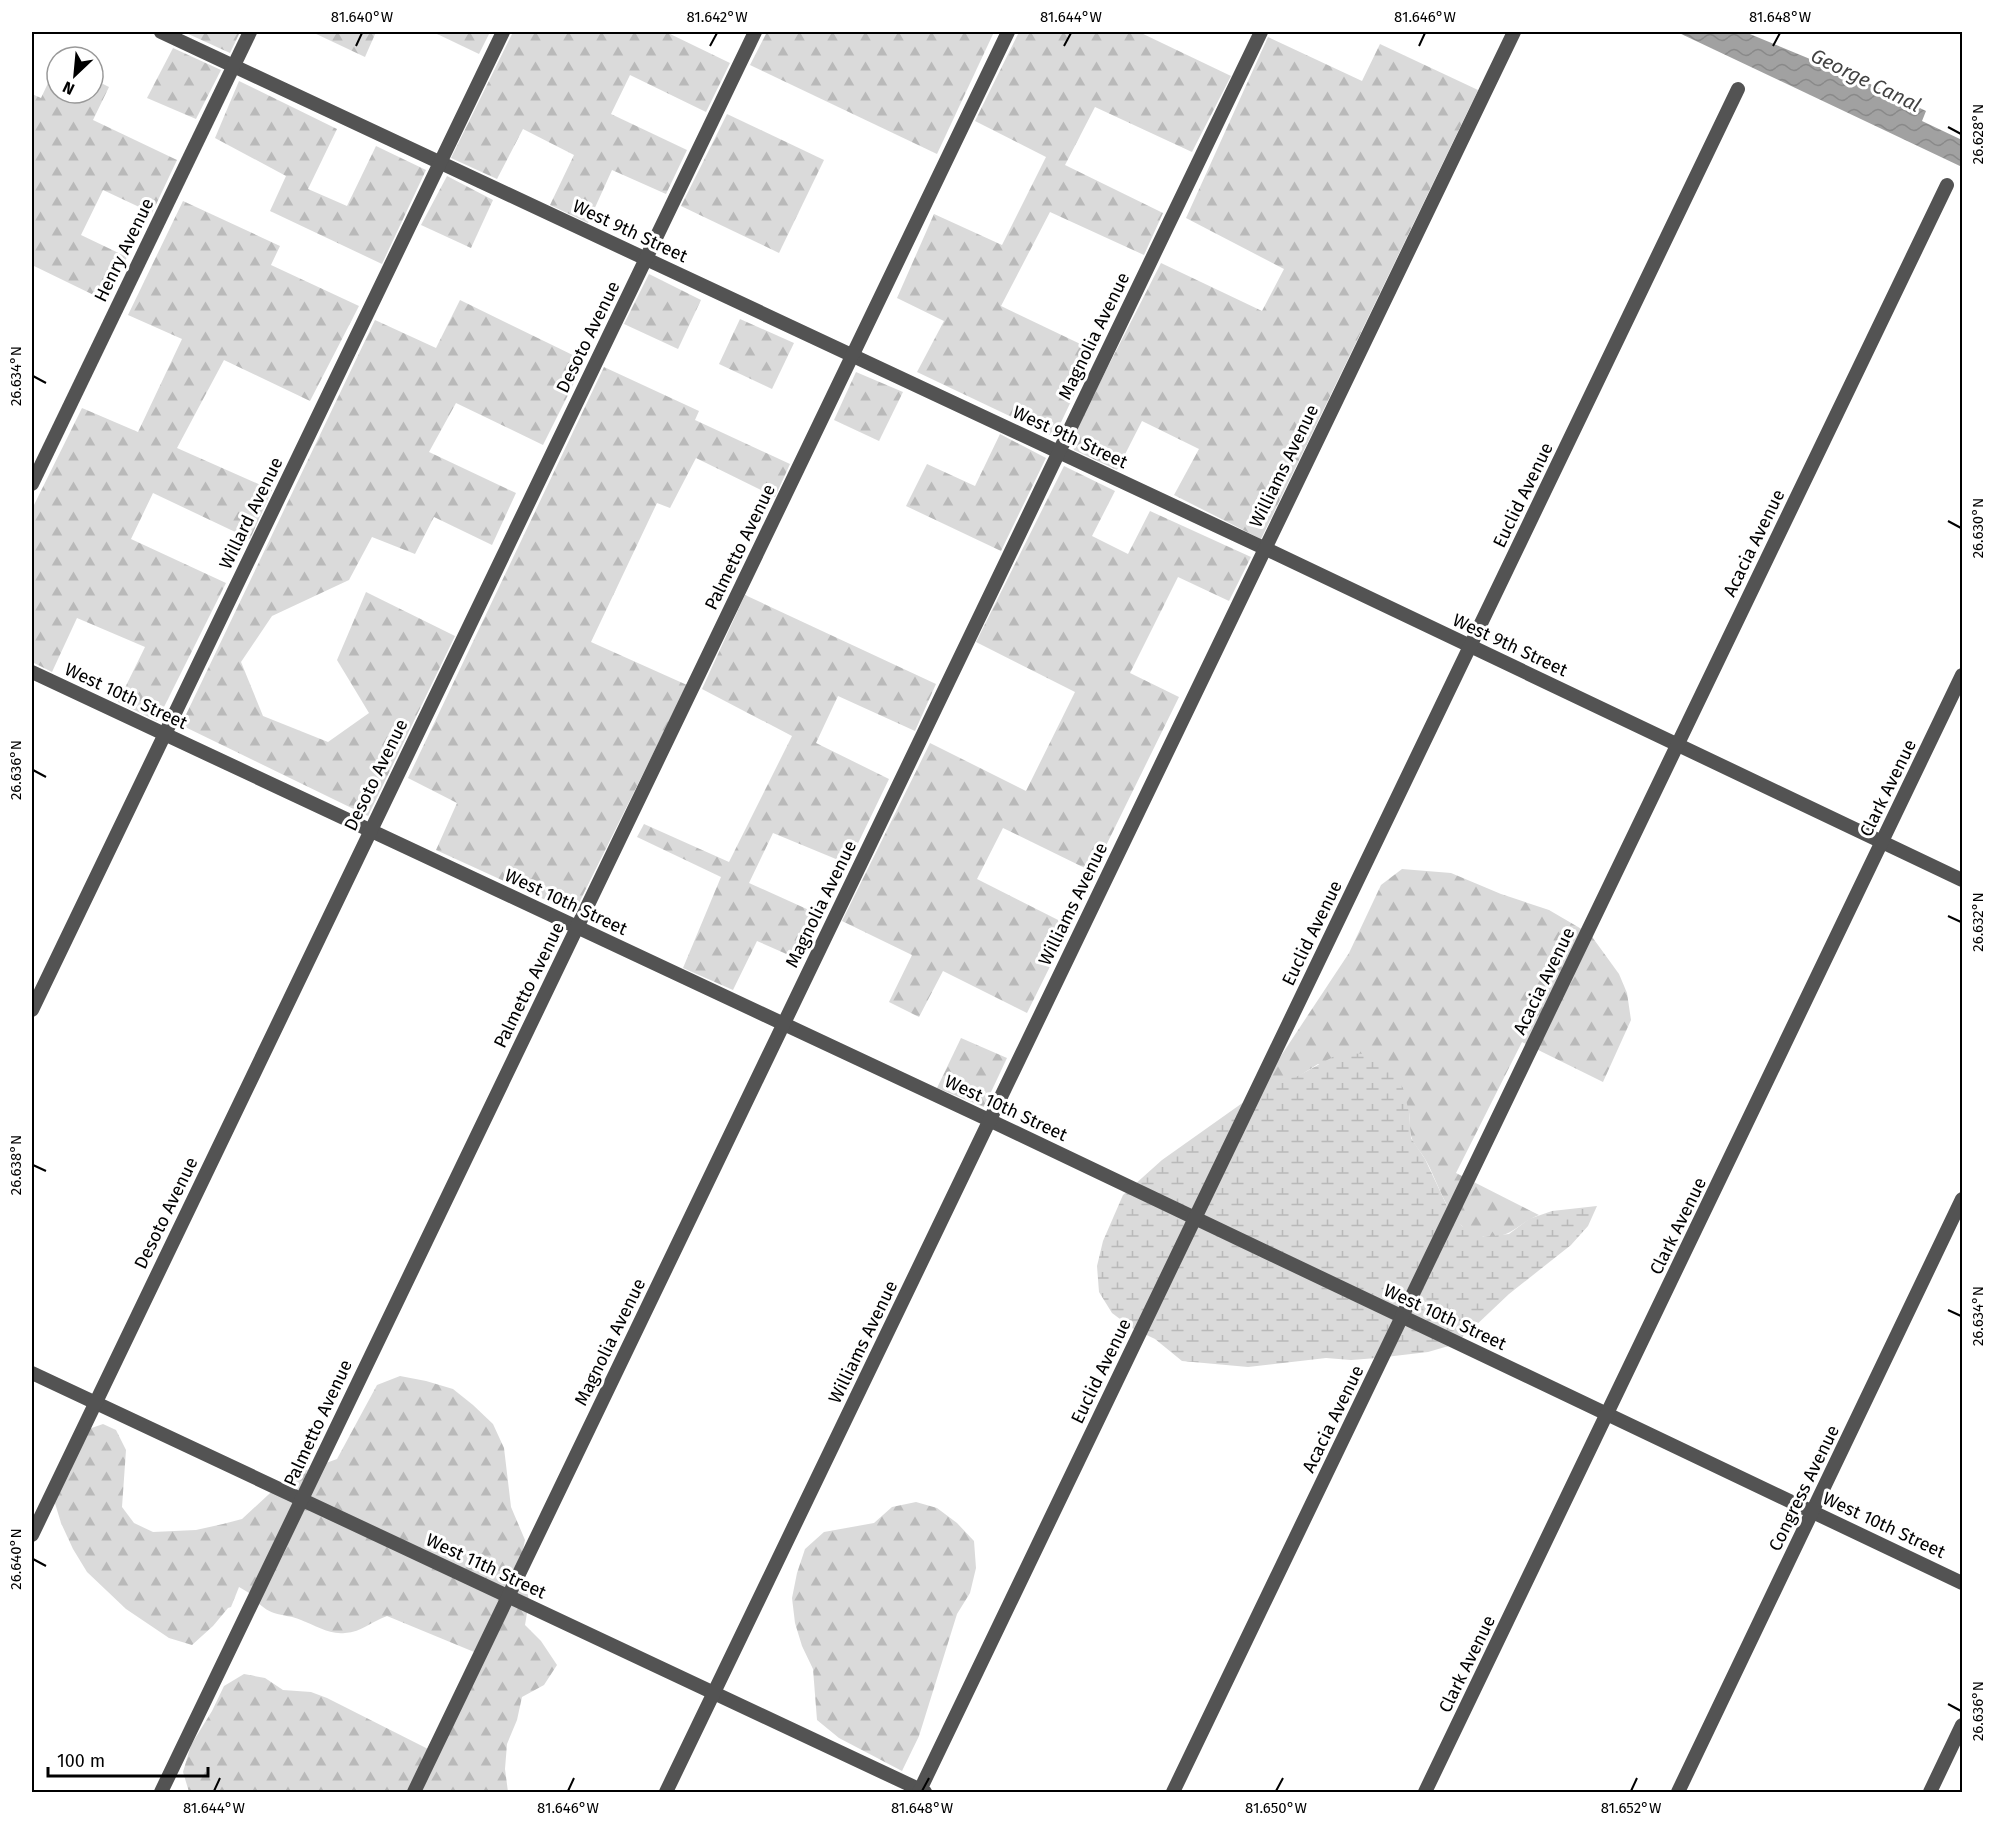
<svg xmlns="http://www.w3.org/2000/svg" width="1994" height="1824" font-family="'Fira Sans',sans-serif">
	<style>
		.forest { fill: url(#forest-firs) }
		.wetland { fill: url(#wetland-marsh) }
		.water { fill: url(#water-waves) }
		.lines { fill: none; stroke-linecap: round; stroke-linejoin: round }
		.minor { stroke: #535353; stroke-width: 14 }
		.ticks { fill: none; stroke: #000; stroke-width: 2 }
		.labels { text-anchor: middle; stroke-width: 6; stroke-linejoin: round; paint-order: stroke }
		.street-label { font-size: 18px; fill: #000; stroke: #fff }
		.water-label { font-size: 20px; font-style: italic; fill: #424242; stroke: #fff }
		.neatline { fill: none; stroke: #000; stroke-width: 2 }
		.ticks-label { font-size: 15px; text-anchor: middle; fill: #000 }
	</style>
	<defs>
		<pattern id="forest-firs" width="22" height="20" patternUnits="userSpaceOnUse" patternTransform="scale(1.5)"><rect width="22" height="20" fill="#dadada"/><path d="M5 1l3.5 6h-7zM16 11l3.5 6h-7z" fill="#b9b9b9"/></pattern>
		<pattern id="wetland-marsh" width="20" height="14" patternUnits="userSpaceOnUse" patternTransform="scale(1.5)"><rect width="20" height="14" fill="#dadada"/><path d="M1 5h8M5 5V1M11 12h8M15 12V8" fill="none" stroke="#b9b9b9"/></pattern>
		<pattern id="water-waves" width="16" height="10" patternUnits="userSpaceOnUse" patternTransform="scale(1.5)"><rect width="16" height="10" fill="#a1a1a1"/><path d="M0 5q4-4 8 0t8 0" fill="none" stroke="#898989"/></pattern>
	</defs>
	<rect width="100%" height="100%" fill="#fff"/>
	<g class="forest">
		<polygon points="184,32 240,32 230,53"/>
		<polygon points="312,32 376,32 365,57"/>
		<polygon points="433,32 490,32 479,54"/>
		<polygon points="513,32 666,32 730,63 706,112 630,75 611,114 687,150 666,194 612,170 588,223 550,205 574,155 523,129 497,179 451,158"/>
		<polygon points="767,32 994,32 937,154 750,65"/>
		<polygon points="1019,32 1139,32 1231,76 1192,152 1095,107 1065,165 1163,213 1144,255 1050,212 1001,306 1095,351 1054,437 917,372 944,321 897,298 934,214 1002,245 1046,157 975,121"/>
		<polygon points="1268,37 1362,81 1380,44 1478,90 1261,539 1174,495 1199,449 1142,421 1117,470 1074,450 1071,439 1161,263 1262,311 1284,269 1186,218"/>
		<polygon points="173,48 221,70 196,119 147,98"/>
		<polygon points="57,64 57,93 93,93 93,79 109,87 93,120 177,160 152,213 103,190 81,235 127,257 106,301 32,265 32,94 41,98"/>
		<polygon points="239,81 337,129 308,189 347,206 376,146 426,170 382,264 270,211 286,176 215,138"/>
		<polygon points="727,114 824,160 779,253 681,206"/>
		<polygon points="447,176 493,200 471,248 421,225"/>
		<polygon points="183,201 280,246 271,265 359,306 310,401 224,360 177,448 272,490 250,539 153,493 131,539 226,583 157,721 118,702 145,647 77,618 52,672 32,662 32,509 82,408 138,432 182,339 128,315"/>
		<polygon points="649,274 701,300 678,349 624,324"/>
		<polygon points="460,300 585,361 543,445 456,403 429,452 516,493 492,545 434,517 415,554 372,537 349,580 272,616 241,662 263,716 328,742 369,713 337,660 366,592 455,636 368,816 181,725 375,320 436,348"/>
		<polygon points="740,319 794,343 772,389 719,364"/>
		<polygon points="604,367 699,411 695,420 790,464 775,497 696,458 670,508 657,503 591,642 687,685 574,913 436,850 457,803 408,778"/>
		<polygon points="856,372 903,392 879,441 834,420"/>
		<polygon points="1000,434 1046,458 1001,551 906,506 927,464 975,486"/>
		<polygon points="1064,466 1115,491 1092,536 1128,554 1150,511 1251,557 1229,601 1178,577 1130,673 1179,697 1093,872 1003,828 977,879 1070,926 1027,1013 943,971 919,1017 889,1002 912,955 842,921 930,743 1026,791 1075,692 976,642"/>
		<polygon points="745,595 936,684 915,731 838,696 816,743 889,779 848,864 773,833 749,883 820,915 800,960 757,941 733,990 683,968 721,877 637,837 644,824 729,862 792,736 702,689"/>
		<path d="M1402 869 1451 873 1501 894 1549 910 1590 934 1619 974 1627 993 1631 1020 1603 1082 1522 1042 1456 1173 1539 1215C1518 1223 1511 1239 1485 1237 1450 1233 1440 1184 1425 1159 1421 1152 1413 1144 1411 1136 1409 1128 1410 1120 1409 1112L1318 1064 1296 1078 1265 1080 1349 953 1381 885Z"/>
		<polygon points="961,1038 1007,1058 984,1107 937,1088"/>
		<path d="M400 1376 426 1381 453 1389 473 1405 493 1424 504 1448 511 1507 525 1540 521 1559 529 1601 525 1625 541 1641 557 1665 544 1685 522 1697 517 1720 507 1744 505 1769 508 1792H189L183 1772 191 1745 212 1711 224 1686 244 1674 265 1678 283 1690 311 1692 327 1698 432 1751 479 1654 387 1616C372 1621 362 1632 345 1633 329 1635 315 1625 301 1620 293 1616 283 1616 274 1613 267 1611 261 1605 255 1601L256 1597 239 1587 231 1607 228 1608 213 1626 192 1645 169 1638 126 1609 87 1572 73 1549 61 1523 54 1500 71 1471 72 1459 86 1430 103 1424 116 1430 126 1450 122 1507 134 1523 153 1532 196 1530 223 1524 242 1519 282 1482 296 1474 337 1459 377 1385Z"/>
		<polygon points="916,1502 937,1508 957,1523 974,1541 976,1568 970,1593 957,1614 919,1736 902,1771 839,1738 817,1720 813,1669 802,1646 795,1623 792,1598 797,1573 805,1549 824,1532 874,1523 892,1507"/>
	</g>
	<polygon class="wetland" points="1340,1053 1368,1054 1389,1067 1403,1088 1409,1112 1411,1138 1425,1159 1447,1206 1462,1226 1484,1237 1509,1234 1529,1219 1552,1211 1597,1206 1588,1226 1571,1245 1509,1294 1472,1329 1452,1345 1428,1352 1377,1358 1351,1360 1326,1358 1248,1367 1182,1361 1155,1339 1132,1328 1112,1313 1099,1292 1097,1266 1103,1241 1123,1195 1162,1160 1248,1099 1265,1080 1296,1077"/>
	<polygon class="water" points="1677,32 1745,32 1868,83 1926,111 1922,121 1962,140 1962,167"/>
	<g class="lines">
		<g class="minor">
			<polyline points="161,32 1264,548 1962,880"/>
			<polyline points="32,484 250,32"/>
			<polyline points="32,672 989,1120 1962,1583"/>
			<polyline points="32,1010 503,32"/>
			<polyline points="32,1373 925,1792"/>
			<polyline points="32,1535 755,32"/>
			<polyline points="161,1792 1008,32"/>
			<polyline points="414,1792 1261,32"/>
			<polyline points="666,1792 1514,32"/>
			<polyline points="919,1792 1738,89"/>
			<polyline points="1173,1792 1947,185"/>
			<polyline points="1425,1792 1962,675"/>
			<polyline points="1678,1792 1962,1199"/>
			<polyline points="1930,1792 1962,1725"/>
		</g>
	</g>
	<path class="ticks" d="M356 46 362 33M710 46 717 33M1064 46 1071 33M1419 46 1425 33M1773 46 1780 33M1948 127 1961 134M33 376 46 383M1948 521 1961 528M33 770 46 777M1948 916 1961 922M33 1165 46 1171M1948 1310 1961 1316M33 1559 46 1566M1948 1704 1961 1711M214 1791 220 1778M568 1791 574 1778M922 1791 929 1778M1276 1791 1283 1778M1631 1791 1637 1778"/>
	<g class="labels">
		<g class="street-label">
			<text transform="translate(630 231) rotate(25)" y="6">West 9th Street</text>
			<text transform="translate(124 250) rotate(-64)" y="6">Henry Avenue</text>
			<text transform="translate(1094 336) rotate(-64)" y="6">Magnolia Avenue</text>
			<text transform="translate(588 337) rotate(-64)" y="6">Desoto Avenue</text>
			<text transform="translate(1070 437) rotate(25)" y="6">West 9th Street</text>
			<text transform="translate(1284 466) rotate(-64)" y="6">Williams Avenue</text>
			<text transform="translate(1523 495) rotate(-64)" y="6">Euclid Avenue</text>
			<text transform="translate(251 513) rotate(-64)" y="6">Willard Avenue</text>
			<text transform="translate(1754 543) rotate(-64)" y="6">Acacia Avenue</text>
			<text transform="translate(740 547) rotate(-64)" y="6">Palmetto Avenue</text>
			<text transform="translate(1510 645) rotate(25)" y="6">West 9th Street</text>
			<text transform="translate(126 696) rotate(25)" y="6">West 10th Street</text>
			<text transform="translate(376 775) rotate(-64)" y="6">Desoto Avenue</text>
			<text transform="translate(1888 788) rotate(-64)" y="6">Clark Avenue</text>
			<text transform="translate(566 902) rotate(25)" y="6">West 10th Street</text>
			<text transform="translate(821 904) rotate(-64)" y="6">Magnolia Avenue</text>
			<text transform="translate(1073 904) rotate(-64)" y="6">Williams Avenue</text>
			<text transform="translate(1312 933) rotate(-64)" y="6">Euclid Avenue</text>
			<text transform="translate(1544 981) rotate(-64)" y="6">Acacia Avenue</text>
			<text transform="translate(529 985) rotate(-64)" y="6">Palmetto Avenue</text>
			<text transform="translate(1006 1108) rotate(25)" y="6">West 10th Street</text>
			<text transform="translate(166 1213) rotate(-64)" y="6">Desoto Avenue</text>
			<text transform="translate(1678 1226) rotate(-64)" y="6">Clark Avenue</text>
			<text transform="translate(1445 1317) rotate(25)" y="6">West 10th Street</text>
			<text transform="translate(610 1342) rotate(-64)" y="6">Magnolia Avenue</text>
			<text transform="translate(863 1342) rotate(-64)" y="6">Williams Avenue</text>
			<text transform="translate(1101 1371) rotate(-64)" y="6">Euclid Avenue</text>
			<text transform="translate(1333 1419) rotate(-64)" y="6">Acacia Avenue</text>
			<text transform="translate(318 1423) rotate(-65)" y="6">Palmetto Avenue</text>
			<text transform="translate(1804 1488) rotate(-64)" y="6">Congress Avenue</text>
			<text transform="translate(1884 1525) rotate(25)" y="6">West 10th Street</text>
			<text transform="translate(486 1566) rotate(25)" y="6">West 11th Street</text>
			<text transform="translate(1467 1664) rotate(-64)" y="6">Clark Avenue</text>
		</g>
		<g class="water-label">
			<text transform="translate(1866 80) rotate(26)" y="7">George Canal</text>
		</g>
	</g>
	<rect width="1994" height="1824" fill="none" stroke="#ffffff" stroke-width="66"/>
	<g transform="translate(75 75) rotate(206)"><circle r="28" fill="#ffffff" stroke="#999999" stroke-width="1.5"/>
	<path d="M0-4.5L10 22L0 15L-10 22Z" fill="#000000"/>
	<text y="-9" font-size="16" font-weight="bold" text-anchor="middle" fill="#000000">N</text>
	</g>
	<path d="M48 1767v9h160v-9" fill="none" stroke="#000000" stroke-width="3"/>
	<text x="57" y="1767" font-size="18" fill="#000000" stroke="#ffffff" stroke-width="4.5" paint-order="stroke">100 m</text>
	<rect x="33" y="33" width="1928" height="1758" class="neatline"/>
	<g class="ticks-label">
		<text x="362" y="22">81.640°W</text>
		<text x="717" y="22">81.642°W</text>
		<text x="1071" y="22">81.644°W</text>
		<text x="1425" y="22">81.646°W</text>
		<text x="1780" y="22">81.648°W</text>
		<text transform="translate(1978 134) rotate(-90)" y="5">26.628°N</text>
		<text transform="translate(16 376) rotate(-90)" y="5">26.634°N</text>
		<text transform="translate(1978 528) rotate(-90)" y="5">26.630°N</text>
		<text transform="translate(16 770) rotate(-90)" y="5">26.636°N</text>
		<text transform="translate(1978 922) rotate(-90)" y="5">26.632°N</text>
		<text transform="translate(16 1165) rotate(-90)" y="5">26.638°N</text>
		<text transform="translate(1978 1316) rotate(-90)" y="5">26.634°N</text>
		<text transform="translate(16 1559) rotate(-90)" y="5">26.640°N</text>
		<text transform="translate(1978 1711) rotate(-90)" y="5">26.636°N</text>
		<text x="214" y="1813">81.644°W</text>
		<text x="568" y="1813">81.646°W</text>
		<text x="922" y="1813">81.648°W</text>
		<text x="1276" y="1813">81.650°W</text>
		<text x="1631" y="1813">81.652°W</text>
	</g>
</svg>
